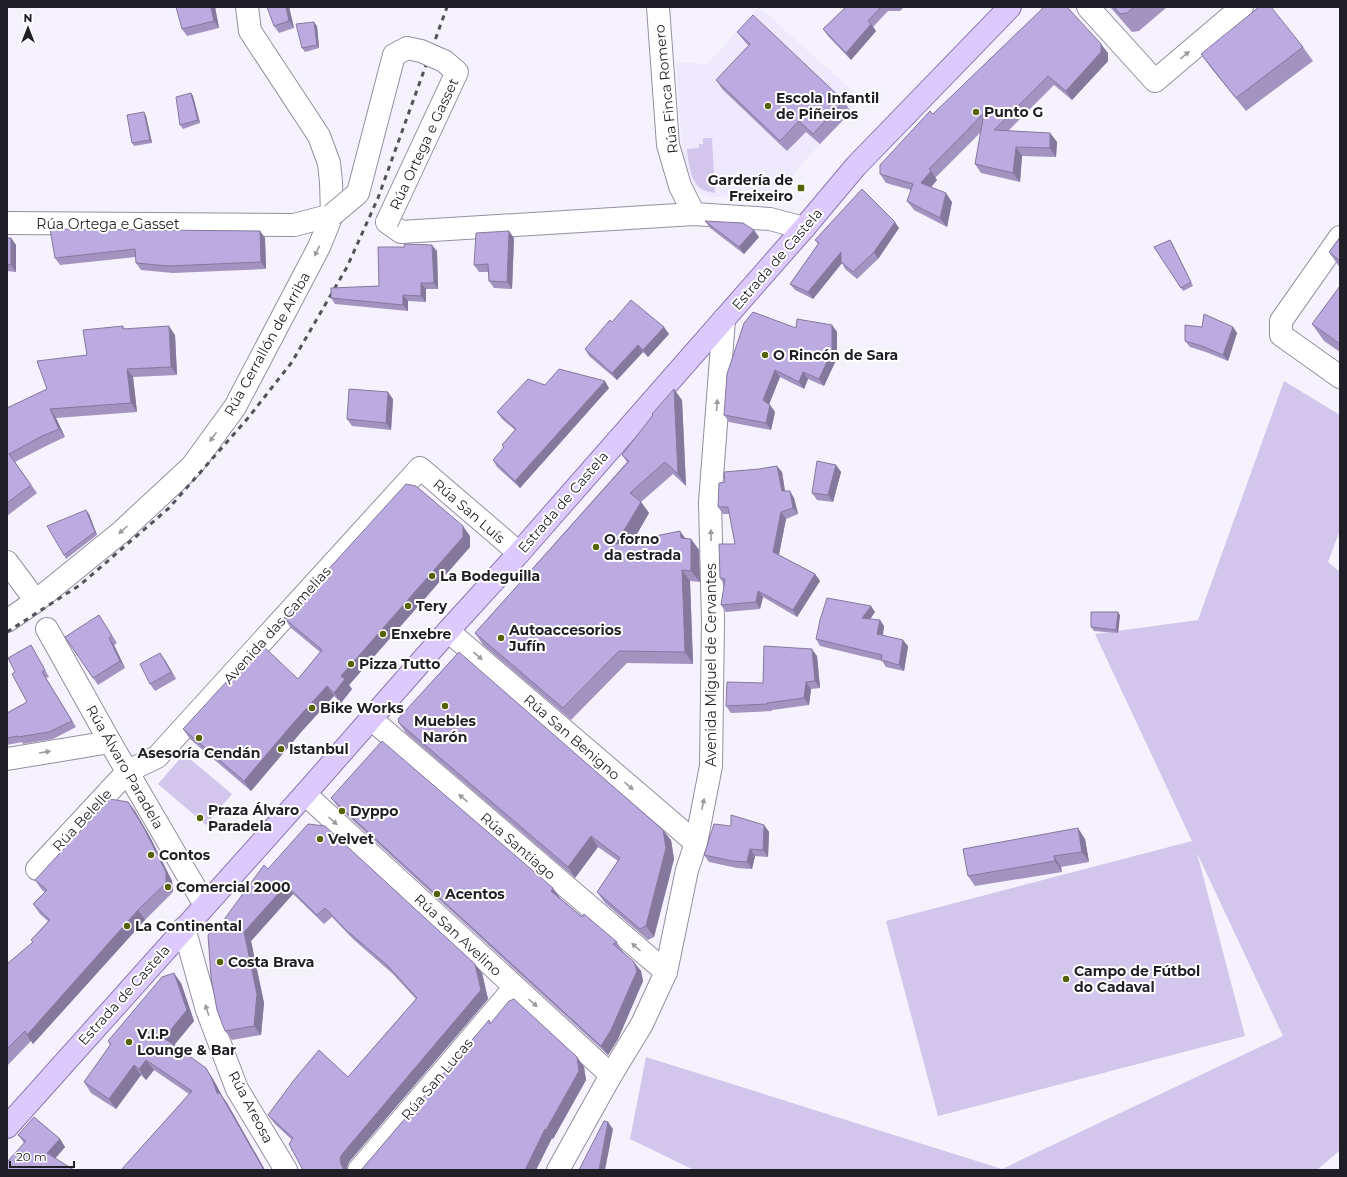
<svg xmlns="http://www.w3.org/2000/svg" width="1347" height="1177" font-family="Montserrat,sans-serif">
	<style>
		.built { fill: #efe9fe }
		.green { fill: #d2c6ed }
		.lines { fill: none; stroke-linecap: round; stroke-linejoin: round }
		.minor-casing { stroke: #948fa0; stroke-width: 24 }
		.major-casing { stroke: #8b77b1; stroke-width: 24 }
		.minor { stroke: #fff; stroke-width: 22 }
		.major { stroke: #dccafd; stroke-width: 22 }
		.rail { stroke: #535159; stroke-width: 3; stroke-dasharray: 5 5; stroke-linecap: butt }
		.minor-bridge-casing { stroke: #948fa0; stroke-width: 24; stroke-linecap: butt }
		.minor-bridge { stroke: #fff; stroke-width: 22 }
		.wall { fill: #a293c1 }
		.shaded-wall { fill: #84789d }
		.building { fill: #bcabe0; stroke: #84789d }
		.oneway { fill: #9b9a9d }
		.poi-dot { fill: #556307; stroke: #fff; stroke-width: 1.5 }
		.labels { text-anchor: middle; stroke-width: 4; stroke-linejoin: round; paint-order: stroke }
		.street-label { font-size: 14px; fill: #211f26; stroke: #fff }
		.poi-label { font-size: 14px; font-weight: bold; fill: #211f26; stroke: #fff; text-anchor: start }
	</style>
	<rect width="100%" height="100%" fill="#f5f2fd"/>
	<polygon class="built" points="759,7 862,99 820,144 776,195 710,197 700,193 693,187 688,180 683,164 676,62 707,64"/>
	<g class="green">
		<path d="M703 138H712L715 193C711 192 703 191 700 188 690 180 688 160 687 149L699 148V144H703Z"/>
		<polygon points="1284,381 1340,415 1340,530 1328,562 1340,572 1340,1150 1317,1170 694,1170 630,1139 646,1057 1002,1169 1283,1036 1197,853 1245,1036 938,1116 886,921 1192,841 1095,634 1198,620"/>
		<polygon points="184,754 232,794 206,825 158,784"/>
	</g>
	<g class="lines">
		<g class="minor-casing">
			<g id="minor">
				<polyline points="658,7 668,145 680,186 694,214"/>
				<polyline points="1088,7 1155,81 1242,7"/>
				<polyline points="387,222 401,232 694,214 770,219 804,228"/>
				<polyline points="7,223 294,225 332,215"/>
				<polyline points="1340,237 1281,321 1281,335 1340,377"/>
				<polyline points="7,562 36,601"/>
				<polyline points="7,621 36,601 121,532 192,466 235,407 319,247 332,215 331,182 329,163 319,136 250,31 247,7"/>
				<polyline points="47,629 110,742 205,905"/>
				<polyline points="448,631 696,843"/>
				<polyline points="371,719 666,972"/>
				<polyline points="7,759 110,742"/>
				<polyline points="305,794 611,1075"/>
				<polyline points="37,869 128,771 157,757 420,468 519,553"/>
				<polyline points="184,928 207,1010 237,1089 286,1170"/>
				<polyline points="359,1170 515,987"/>
				<polyline points="558,1170 611,1075 642,1024 666,972 687,870 696,843 711,766 713,621 710,502 724,319"/>
			</g>
		</g>
		<g class="major-casing">
			<polyline id="major" points="7,1127 305,794 448,631 519,553 804,228 856,166 1010,7"/>
		</g>
		<use href="#minor" class="minor"/>
		<use href="#major" class="major"/>
		<polyline class="rail" points="7,632 80,585 169,508 248,418 292,362 347,267 378,198 447,7"/>
		<g class="minor-bridge-casing">
			<polyline id="minor-bridge" points="332,215 358,193 394,55 407,48 421,51 444,61 457,72 387,222"/>
		</g>
		<use href="#minor-bridge" class="minor-bridge"/>
	</g>
	<g class="wall">
		<polygon points="215,7 219,28 187,36 182,29"/>
		<polygon points="289,7 294,28 279,33 274,26"/>
		<polygon points="846,7 904,7 900,11 888,11 873,27 876,31 851,60 828,36 823,29"/>
		<polygon points="1110,7 1167,7 1139,31 1132,32"/>
		<polygon points="317,26 319,48 305,52 302,48"/>
		<polygon points="737,32 844,101 851,112 820,144 806,132 787,151 723,90 716,80 749,46 745,42"/>
		<polygon points="1303,47 1313,61 1246,111 1211,68 1201,54"/>
		<polygon points="1108,53 1108,61 1072,100 1054,85 1008,131 1050,133 1057,142 1056,157 1022,156 1020,182 981,173 975,164 981,132 935,178 937,180 931,187 952,202 947,227 914,210 907,201 911,190 886,183 880,174 933,114"/>
		<polygon points="191,93 193,96 200,123 183,129 180,125"/>
		<polygon points="146,116 152,143 134,146 132,143"/>
		<polygon points="705,221 759,237 744,254 710,228"/>
		<polygon points="899,228 878,259 857,279 845,269 842,263 813,299 795,290 790,284 818,244 815,240"/>
		<polygon points="260,231 265,238 266,269 173,273 141,270 136,263 136,257 60,265 55,258"/>
		<polygon points="1340,237 1340,268 1329,252"/>
		<polygon points="7,238 11,238 16,245 16,272 7,271"/>
		<polygon points="514,238 512,289 494,288 489,281 488,272 479,272 474,265"/>
		<polygon points="1170,240 1172,243 1193,286 1183,291 1154,247"/>
		<polygon points="437,251 438,289 426,289 426,302 408,301 408,311 335,304 331,298 379,286"/>
		<polygon points="1340,286 1340,352 1324,341 1312,324"/>
		<polygon points="612,322 669,334 648,357 643,352 617,380 589,356 585,349"/>
		<polygon points="832,325 837,332 837,358 824,386 808,379 804,389 780,377 769,404 775,412 771,430 729,422 724,415 796,328"/>
		<polygon points="123,326 124,329 175,335 177,375 133,377 137,412 56,418 65,437 46,446 15,462 37,493 7,516 7,408 47,389 87,355"/>
		<polygon points="1233,327 1237,333 1228,361 1206,352 1190,347 1185,341"/>
		<polygon points="545,385 609,388 520,488 497,467 493,460 504,448 502,445 515,430 502,419 497,412"/>
		<polygon points="393,399 391,430 352,426 347,419"/>
		<polygon points="682,400 686,486 673,474 641,502 649,513 633,541 691,539 699,550 700,582 690,581 693,664 627,663 571,720 483,645 475,633 627,462 622,455 653,415 652,414"/>
		<polygon points="836,465 841,472 833,502 817,500 812,493"/>
		<polygon points="782,472 785,491 794,498 798,514 786,519 779,555 815,574 820,581 797,617 763,597 760,609 726,612 721,605 724,585 720,578 735,544 730,514 723,514 718,507"/>
		<polygon points="89,514 97,535 66,559 64,555"/>
		<polygon points="470,536 470,547 349,685 352,689 341,703 334,696 302,731 251,791 190,739 183,729 298,679 320,652 291,628 284,618"/>
		<polygon points="875,612 870,619 884,626 883,635 908,646 904,671 886,667 882,661 820,646 816,639"/>
		<polygon points="99,615 117,643 114,645 125,668 98,685 65,637"/>
		<polygon points="1120,615 1118,633 1094,631 1091,627"/>
		<polygon points="35,652 49,677 46,678 76,727 53,739 23,744 22,742 7,745 7,713 27,702 15,672"/>
		<polygon points="817,656 820,688 811,689 809,705 772,710 772,711 731,713 726,706 763,683"/>
		<polygon points="165,660 176,679 155,691 150,684"/>
		<polygon points="398,719 671,840 674,859 654,937 648,940 605,903 597,892 618,861 598,847 575,878 406,733 398,722 399,721"/>
		<polygon points="331,798 560,898 582,917 617,942 623,952 641,971 643,981 618,1039 608,1055 338,807"/>
		<polygon points="128,802 135,811 150,837 172,881 173,892 145,920 33,1044 31,1041 7,1066 7,964 33,942 31,940 48,921 40,914 33,904 45,892 42,890 35,880"/>
		<polygon points="764,825 769,832 768,857 755,856 752,869 737,868 709,862 704,855 731,826"/>
		<polygon points="1085,839 1089,862 1061,867 1062,872 975,886 968,876"/>
		<polygon points="268,869 482,973 488,999 349,1162 347,1167 292,1140 275,1124 268,1115 348,1077 416,999 393,974 353,939 332,917 324,924 293,894 251,941 264,1003 261,1035 232,1040 225,1031 223,921"/>
		<polygon points="181,983 194,1021 174,1045 213,1079 220,1092 222,1096 227,1103 265,1170 121,1170 189,1094 154,1070 146,1080 141,1075 116,1109 91,1093 84,1082 110,1045 108,1041"/>
		<polygon points="489,1020 491,1023 584,1067 586,1080 553,1139 552,1138 536,1170 360,1170 362,1169"/>
		<polygon points="18,1135 60,1139 65,1147 55,1159 24,1143"/>
	</g>
	<g class="shaded-wall">
		<polygon points="211,7 215,7 219,28 214,21"/>
		<polygon points="286,7 289,7 294,28 289,21"/>
		<polygon points="314,22 317,26 319,48 317,45"/>
		<polygon points="871,24 876,31 851,60 846,53"/>
		<polygon points="1101,44 1108,53 1108,61 1072,100 1066,91"/>
		<polygon points="191,93 193,96 200,123 198,120"/>
		<polygon points="144,112 146,116 152,143 150,140"/>
		<polygon points="1050,133 1057,142 1056,157 1050,148"/>
		<polygon points="1016,147 1022,156 1020,182 1013,173"/>
		<polygon points="931,171 937,180 927,192 921,183"/>
		<polygon points="946,193 952,202 947,227 940,218"/>
		<polygon points="895,222 899,228 878,259 874,252"/>
		<polygon points="754,230 759,237 744,254 739,247"/>
		<polygon points="260,231 265,238 266,269 261,262"/>
		<polygon points="509,231 514,238 512,289 507,282"/>
		<polygon points="11,238 16,245 16,272 11,265"/>
		<polygon points="1170,240 1172,243 1193,286"/>
		<polygon points="432,245 437,251 438,289 434,283"/>
		<polygon points="841,252 846,258 813,299 808,292"/>
		<polygon points="421,283 426,289 426,302 421,296"/>
		<polygon points="403,295 408,301 408,311 403,305"/>
		<polygon points="832,325 837,332 837,358 824,386 819,379"/>
		<polygon points="169,326 175,335 177,375 171,367"/>
		<polygon points="664,327 669,334 648,357 643,350"/>
		<polygon points="1233,327 1237,333 1228,361 1223,355"/>
		<polygon points="638,345 643,352 617,380 612,373"/>
		<polygon points="127,369 133,377 137,412 131,403"/>
		<polygon points="775,370 780,377 768,407 763,400"/>
		<polygon points="803,372 808,379 804,389 799,382"/>
		<polygon points="605,381 609,388 520,488 515,481"/>
		<polygon points="674,389 682,400 686,486 678,474"/>
		<polygon points="388,392 393,399 391,430 386,423"/>
		<polygon points="770,405 775,412 771,430 766,423"/>
		<polygon points="50,409 56,418 65,437 59,429"/>
		<polygon points="836,465 841,472 833,502 828,495"/>
		<polygon points="777,466 782,472 786,498 782,491"/>
		<polygon points="790,491 794,498 798,514 793,508"/>
		<polygon points="641,502 649,513 624,556 616,544"/>
		<polygon points="86,510 89,514 97,535 95,532"/>
		<polygon points="781,512 786,519 778,559 773,552"/>
		<polygon points="463,526 470,536 470,547 349,685 352,689 341,703 334,693 341,676"/>
		<polygon points="680,531 688,542 681,538"/>
		<polygon points="691,539 699,550 700,582 691,571"/>
		<polygon points="682,570 690,581 693,664 685,652"/>
		<polygon points="815,574 820,581 797,617 793,610"/>
		<polygon points="758,591 763,597 760,609 756,602"/>
		<polygon points="871,606 875,612 866,625 862,618"/>
		<polygon points="1118,612 1120,615 1118,633 1116,630"/>
		<polygon points="880,620 884,626 882,640 877,634"/>
		<polygon points="109,638 114,645 125,668 120,661"/>
		<polygon points="903,640 908,646 904,671 899,665"/>
		<polygon points="812,649 817,656 820,688 815,681"/>
		<polygon points="160,653 165,660 176,679 171,672"/>
		<polygon points="42,672 46,678 76,727 72,721"/>
		<polygon points="806,682 811,689 809,705 804,698"/>
		<polygon points="327,686 334,696 302,731 251,791 244,781 295,721"/>
		<polygon points="128,802 135,811 150,837 172,881 173,892 166,883"/>
		<polygon points="764,825 769,832 768,857 763,850"/>
		<polygon points="1078,828 1085,839 1089,862 1082,852"/>
		<polygon points="663,830 671,840 674,859 654,937 646,926"/>
		<polygon points="591,836 598,847 575,878 568,867"/>
		<polygon points="750,849 755,856 752,869 747,862"/>
		<polygon points="1054,856 1061,867 1062,872 1055,861"/>
		<polygon points="286,885 293,894 251,941 264,1003 261,1035 254,1026 244,932"/>
		<polygon points="553,888 560,898 558,900 551,891"/>
		<polygon points="138,910 145,920 33,1044 27,1035"/>
		<polygon points="634,962 641,971 643,981 618,1039 608,1055 601,1046"/>
		<polygon points="475,964 482,973 488,999 349,1162 347,1167 347,1170 344,1170 341,1164 340,1158 343,1153"/>
		<polygon points="174,973 181,983 194,1021 171,1049 164,1038"/>
		<polygon points="577,1057 584,1067 586,1080 553,1139 546,1130"/>
		<polygon points="146,1060 154,1070 146,1080 139,1069"/>
		<polygon points="134,1065 141,1075 116,1109 109,1099"/>
		<polygon points="206,1068 213,1079 220,1092 222,1096 227,1103 265,1170 264,1170 217,1093"/>
		<polygon points="608,1122 613,1129 605,1170 599,1170"/>
		<polygon points="545,1129 552,1138 536,1170 525,1170"/>
		<polygon points="60,1139 65,1147 52,1162 47,1153"/>
	</g>
	<g class="building">
		<polygon points="176,7 211,7 214,21 182,29"/>
		<polygon points="267,7 286,7 289,21 274,26"/>
		<polygon points="846,7 881,7 868,21 871,24 846,53 823,29"/>
		<polygon points="1044,7 1067,7 1101,44 1101,52 1066,91 1048,76 994,130 1050,133 1050,148 1016,147 1013,173 975,164 984,113 929,169 931,171 921,183 946,193 940,218 907,201 913,184 880,174 880,165 930,111 933,114"/>
		<polygon points="1114,7 1134,7 1127,13 1120,14"/>
		<polygon points="1259,7 1271,7 1303,47 1236,98 1201,54"/>
		<polygon points="753,15 844,101 813,134 799,121 780,141 716,80 750,44 737,32"/>
		<polygon points="314,22 317,45 302,48 296,24"/>
		<polygon points="191,93 198,120 180,125 176,97"/>
		<polygon points="144,112 150,140 132,143 127,115"/>
		<polygon points="862,189 895,222 874,252 853,272 841,262 841,252 808,292 790,284 819,243 815,240"/>
		<polygon points="705,221 743,223 754,230 739,247"/>
		<polygon points="50,229 260,231 261,262 168,266 136,263 135,249 55,258"/>
		<polygon points="509,231 507,282 489,281 488,264 474,265 476,233"/>
		<polygon points="1340,237 1340,261 1329,252"/>
		<polygon points="7,238 11,238 11,265 7,264"/>
		<polygon points="1170,240 1191,282 1181,288 1154,247"/>
		<polygon points="404,244 432,245 434,283 421,283 421,296 403,295 403,305 331,298 331,288 379,286 378,247 405,247"/>
		<polygon points="1340,286 1340,344 1312,324"/>
		<polygon points="631,300 664,327 643,350 638,345 612,373 585,349 610,320 612,322"/>
		<polygon points="753,312 796,328 797,319 832,325 832,351 819,379 803,372 799,382 775,370 763,400 770,405 766,423 724,415 727,374 744,323"/>
		<polygon points="1204,314 1233,327 1223,355 1202,346 1185,341 1185,325 1202,327"/>
		<polygon points="123,326 123,329 169,326 171,367 127,369 131,403 50,409 59,429 40,437 9,454 31,485 7,503 7,421 8,421 7,419 7,408 47,389 37,361 87,355 83,330"/>
		<polygon points="559,369 605,381 515,481 493,460 504,447 502,445 516,429 497,412 528,379 545,385"/>
		<polygon points="349,389 388,392 386,423 347,419"/>
		<polygon points="674,389 678,474 665,462 630,493 641,502 616,544 680,531 681,538 691,539 691,571 682,570 685,652 619,651 563,708 475,633 629,461 622,455 653,415 652,414"/>
		<polygon points="817,461 836,465 828,495 812,493"/>
		<polygon points="777,466 782,491 790,491 793,508 781,512 773,552 815,574 793,610 758,591 756,602 721,605 725,579 720,578 719,544 735,544 728,507 718,507 719,483 725,482 724,472 759,469"/>
		<polygon points="406,484 416,486 463,526 463,537 341,676 345,679 334,693 327,686 295,721 244,781 183,729 261,644 298,679 322,650 284,618"/>
		<polygon points="86,510 95,532 64,555 47,526"/>
		<polygon points="827,598 871,606 862,618 880,620 877,634 903,640 899,665 881,660 882,655 816,639 820,620"/>
		<polygon points="1091,612 1118,612 1116,630 1091,627"/>
		<polygon points="99,615 112,636 109,638 120,661 93,678 65,637"/>
		<polygon points="31,645 45,670 42,672 72,721 49,732 18,737 17,736 7,738 7,713 27,702 12,674 15,672 8,658"/>
		<polygon points="764,646 812,649 815,681 806,682 804,698 767,703 767,704 726,706 727,682 763,683"/>
		<polygon points="459,652 663,830 666,848 646,926 640,929 597,892 620,858 591,836 568,867 398,722 399,721 398,719"/>
		<polygon points="160,653 171,672 150,684 140,664"/>
		<polygon points="382,741 553,888 551,891 582,917 584,914 617,942 613,944 634,962 637,971 611,1030 601,1046 331,798"/>
		<polygon points="110,799 128,802 144,828 166,872 166,883 138,910 27,1035 25,1031 7,1049 7,964 33,942 31,940 50,920 33,904 47,890 35,880"/>
		<polygon points="731,815 764,825 763,850 750,849 747,862 732,861 704,855 714,824 731,826"/>
		<polygon points="308,824 325,826 475,964 481,990 343,1153 340,1158 341,1164 344,1170 303,1170 289,1144 293,1138 268,1115 294,1080 319,1050 348,1077 417,998 387,965 346,930 325,908 317,915 286,885 244,932 257,994 254,1026 225,1031 217,1010 211,977 208,935 223,921 264,865 268,869"/>
		<polygon points="1078,828 1082,852 1054,856 1055,861 968,876 963,849"/>
		<polygon points="174,973 187,1010 164,1038 206,1068 213,1081 217,1093 220,1093 264,1170 121,1170 192,1091 146,1060 139,1069 134,1065 109,1099 84,1082 111,1044 108,1041 162,977"/>
		<polygon points="514,999 577,1057 579,1071 546,1130 545,1129 525,1170 360,1170 362,1169 489,1020 490,1024 509,1001"/>
		<polygon points="34,1117 60,1139 47,1153 74,1170 7,1170 7,1162 26,1141 18,1135"/>
		<polygon points="604,1121 608,1122 599,1170 579,1170"/>
	</g>
	<defs><path id="oneway-solid" d="M-6-.8H1V-3.2L6.5 0L1 3.2V.8H-6Z"/></defs>
	<g class="oneway">
		<use href="#oneway-solid" transform="translate(1185 55) rotate(-40)"/>
		<use href="#oneway-solid" transform="translate(317 251) rotate(116)"/>
		<use href="#oneway-solid" transform="translate(717 405) rotate(-86)"/>
		<use href="#oneway-solid" transform="translate(213 437) rotate(126)"/>
		<use href="#oneway-solid" transform="translate(123 530) rotate(138)"/>
		<use href="#oneway-solid" transform="translate(711 535) rotate(-91)"/>
		<use href="#oneway-solid" transform="translate(478 656) rotate(41)"/>
		<use href="#oneway-solid" transform="translate(45 752) rotate(-9)"/>
		<use href="#oneway-solid" transform="translate(629 786) rotate(41)"/>
		<use href="#oneway-solid" transform="translate(463 798) rotate(-139)"/>
		<use href="#oneway-solid" transform="translate(703 804) rotate(-78)"/>
		<use href="#oneway-solid" transform="translate(333 821) rotate(42)"/>
		<use href="#oneway-solid" transform="translate(636 947) rotate(-139)"/>
		<use href="#oneway-solid" transform="translate(533 1003) rotate(42)"/>
		<use href="#oneway-solid" transform="translate(207 1010) rotate(-108)"/>
	</g>
	<g class="poi-dot">
		<circle cx="768" cy="106" r="4"/>
		<circle cx="976" cy="112" r="4"/>
		<rect x="797" y="184" width="8" height="8" rx="2"/>
		<circle cx="765" cy="355" r="4"/>
		<circle cx="596" cy="547" r="4"/>
		<circle cx="432" cy="576" r="4"/>
		<circle cx="408" cy="606" r="4"/>
		<circle cx="383" cy="634" r="4"/>
		<circle cx="501" cy="638" r="4"/>
		<circle cx="351" cy="664" r="4"/>
		<circle cx="445" cy="706" r="4"/>
		<circle cx="312" cy="708" r="4"/>
		<circle cx="199" cy="738" r="4"/>
		<circle cx="281" cy="749" r="4"/>
		<circle cx="342" cy="811" r="4"/>
		<circle cx="200" cy="818" r="4"/>
		<circle cx="320" cy="839" r="4"/>
		<circle cx="151" cy="855" r="4"/>
		<circle cx="168" cy="887" r="4"/>
		<circle cx="437" cy="894" r="4"/>
		<circle cx="127" cy="926" r="4"/>
		<circle cx="220" cy="962" r="4"/>
		<circle cx="1066" cy="979" r="4"/>
		<circle cx="129" cy="1042" r="4"/>
	</g>
	<g class="labels">
		<g class="street-label">
			<text transform="translate(666 89) rotate(-96)" y="5">Rúa Finca Romero</text>
			<text transform="translate(424 144) rotate(-65)" y="5">Rúa Ortega e Gasset</text>
			<text x="108" y="229">Rúa Ortega e Gasset</text>
			<text transform="translate(777 259) rotate(-49)" y="5">Estrada de Castela</text>
			<text transform="translate(267 344) rotate(-61)" y="5">Rúa Cerrallón de Arriba</text>
			<text transform="translate(563 502) rotate(-49)" y="5">Estrada de Castela</text>
			<text transform="translate(469 511) rotate(41)" y="5">Rúa San Luís</text>
			<text transform="translate(277 625) rotate(-48)" y="5">Avenida das Camelias</text>
			<text transform="translate(711 665) rotate(-90)" y="5">Avenida Miguel de Cervantes</text>
			<text transform="translate(572 737) rotate(41)" y="5">Rúa San Benigno</text>
			<text transform="translate(125 767) rotate(60)" y="5">Rúa Álvaro Paradela</text>
			<text transform="translate(82 820) rotate(-47)" y="5">Rúa Belelle</text>
			<text transform="translate(518 846) rotate(41)" y="5">Rúa Santiago</text>
			<text transform="translate(458 935) rotate(43)" y="5">Rúa San Avelino</text>
			<text transform="translate(124 995) rotate(-48)" y="5">Estrada de Castela</text>
			<text transform="translate(437 1079) rotate(-50)" y="5">Rúa San Lucas</text>
			<text transform="translate(251 1107) rotate(62)" y="5">Rúa Areosa</text>
		</g>
		<g class="poi-label">
			<text x="776" y="103">Escola Infantil<tspan x="776" dy="16">de Piñeiros</tspan></text>
			<text x="984" y="117">Punto G</text>
			<text x="793" y="185" text-anchor="end">Gardería de<tspan x="793" dy="16">Freixeiro</tspan></text>
			<text x="773" y="360">O Rincón de Sara</text>
			<text x="604" y="544">O forno<tspan x="604" dy="16">da estrada</tspan></text>
			<text x="440" y="581">La Bodeguilla</text>
			<text x="416" y="611">Tery</text>
			<text x="509" y="635">Autoaccesorios<tspan x="509" dy="16">Jufín</tspan></text>
			<text x="391" y="639">Enxebre</text>
			<text x="359" y="669">Pizza Tutto</text>
			<text x="320" y="713">Bike Works</text>
			<text x="445" y="726" text-anchor="middle">Muebles<tspan x="445" dy="16">Narón</tspan></text>
			<text x="289" y="754">Istanbul</text>
			<text x="199" y="758" text-anchor="middle">Asesoría Cendán</text>
			<text x="208" y="815">Praza Álvaro<tspan x="208" dy="16">Paradela</tspan></text>
			<text x="350" y="816">Dyppo</text>
			<text x="328" y="844">Velvet</text>
			<text x="159" y="860">Contos</text>
			<text x="176" y="892">Comercial 2000</text>
			<text x="445" y="899">Acentos</text>
			<text x="135" y="931">La Continental</text>
			<text x="228" y="967">Costa Brava</text>
			<text x="1074" y="976">Campo de Fútbol<tspan x="1074" dy="16">do Cadaval</tspan></text>
			<text x="137" y="1039">V.I.P<tspan x="137" dy="16">Lounge &amp; Bar</tspan></text>
		</g>
	</g>
	<rect width="1347" height="1177" fill="none" stroke="#211f26" stroke-width="16"/>
	<g transform="translate(28 28)" stroke="#ffffff" stroke-width="3" paint-order="stroke">
	<path d="M0-3L7 15L0 10L-7 15Z" fill="#211f26"/>
	<text y="-6" font-size="11" font-weight="bold" text-anchor="middle" fill="#211f26">N</text>
	</g>
	<path d="M10 1161v6h64v-6" fill="none" stroke="#211f26" stroke-width="2"/>
	<text x="16" y="1161" font-size="12" fill="#211f26" stroke="#ffffff" stroke-width="3" paint-order="stroke">20 m</text>
</svg>
